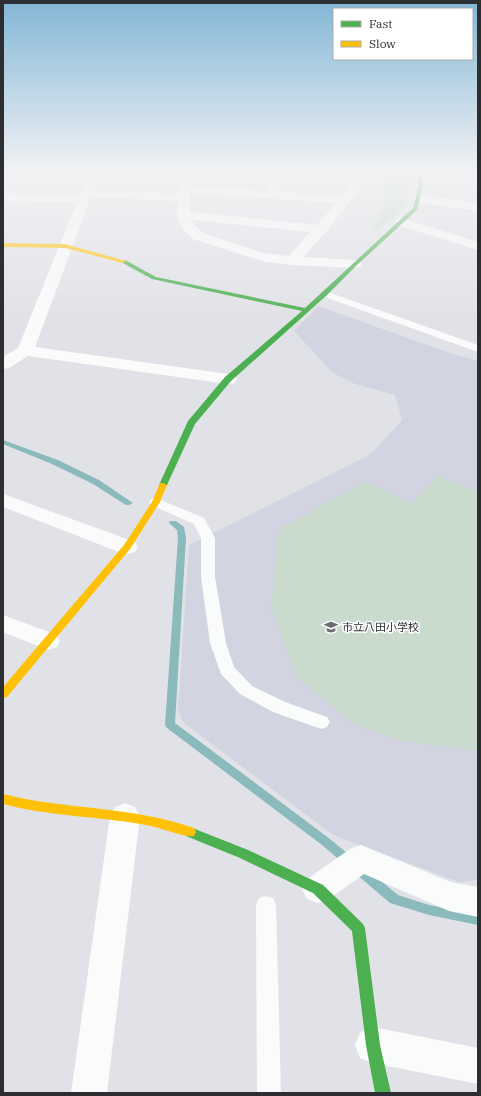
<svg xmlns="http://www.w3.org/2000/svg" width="481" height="1096" font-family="'IBM Plex Serif','Noto Sans JP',serif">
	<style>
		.built { fill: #d3d4e1 }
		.green { fill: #c9dbcc }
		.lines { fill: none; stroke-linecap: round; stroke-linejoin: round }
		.stream { fill: #8ababc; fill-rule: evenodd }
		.lane { fill: #fafbfb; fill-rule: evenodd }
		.street { fill: #fafbfb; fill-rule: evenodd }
		.fast { fill: #4caf50; fill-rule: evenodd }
		.slow { fill: #ffc107; fill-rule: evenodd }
		.labels { text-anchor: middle; stroke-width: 3; stroke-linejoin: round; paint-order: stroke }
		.poi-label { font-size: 11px; fill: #2d2e32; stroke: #fff; text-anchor: start }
	</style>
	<rect width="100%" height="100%" fill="#e1e2e7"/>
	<polygon class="built" points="318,306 447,352 478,361 478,880 459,882 333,835 184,723 178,710 189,545 371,454 402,420 395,395 355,384 333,373 294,331"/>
	<g class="green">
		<path d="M379 170H407C409 174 411 178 411 182 413 204 391 222 373 231 383 208 390 194 379 170Z"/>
		<polygon points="437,476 478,492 478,751 403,741 358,726 298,679 271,607 279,529 365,482 412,504"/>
	</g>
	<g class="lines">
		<g class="stream">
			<polygon points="3,440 58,460 99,480 133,503 129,505 126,505 93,484 52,464 3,444"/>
			<polygon points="170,521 176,521 184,527 186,538 175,723 330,839 398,895 429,905 478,915 478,925 429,915 390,903 322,845 167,728 165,725 178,538 177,530 169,523"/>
		</g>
		<g class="lane">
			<polygon points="325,291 478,345 478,352 322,296 320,294 322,292"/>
			<polygon points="156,498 204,518 215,538 215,577 226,643 234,667 252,686 285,702 327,717 330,722 327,727 321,729 273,712 240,694 221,674 210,643 201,577 201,538 194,524 151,505 149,502 151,499"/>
			<polygon points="266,896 273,898 276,905 281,1093 257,1093 256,905 259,898"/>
		</g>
		<g class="street">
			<path d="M90 170H102L94 190 178 194 180 170H192L191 186 269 191 266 170H278L282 192 342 196 349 187 340 170H352L361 187 326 232 303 257 355 260 360 261 362 264 360 267 355 268 292 265 262 261 193 239 183 229 177 215 178 201 91 197 35 347 228 374 234 375 237 379 234 383 228 384 28 356 9 368 3 369V357L18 348 77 202 3 201V193L80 194ZM191 193 336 203 317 225 190 212ZM192 220 310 232 289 256 264 253 203 233 194 224Z"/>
			<polygon points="419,195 478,203 478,211 415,202 413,199 415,196"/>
			<polygon points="402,218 478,242 478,250 397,225 395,222 397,219"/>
			<polygon points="3,494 135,542 138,547 135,552 127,554 119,552 3,507"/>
			<polygon points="3,615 57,635 60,641 57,647 48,650 3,632"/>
			<polygon points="125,803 135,807 140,816 107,1093 71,1093 110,816 115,807"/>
			<polygon points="361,845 451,882 478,887 478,917 449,911 364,874 329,899 318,903 307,899 302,889 307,879 350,849"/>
			<polygon points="373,1027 478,1048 478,1084 373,1063 360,1058 355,1045 360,1032"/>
		</g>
		<g class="fast">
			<polygon points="416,170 420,170 423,185 417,210 357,265 327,295 231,381 195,424 167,485 163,487 160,487 159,485 188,421 225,377 302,311 152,279 121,262 121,260 125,260 156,277 305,308 413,208 419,185"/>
			<polygon points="190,827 248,850 323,885 363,924 365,928 380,1045 391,1093 375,1093 366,1045 352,931 313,893 240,858 186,836 184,832 186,828"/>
		</g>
		<g class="slow">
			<polygon points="3,243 65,244 126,261 123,263 65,248 3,247"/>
			<polygon points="160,483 163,483 167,485 160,502 130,549 7,697 3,698 3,687 124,545 152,502"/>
			<path d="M3 794C66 810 132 806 194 828L196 832 194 836C187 838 160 828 151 826 101 816 51 817 3 804Z"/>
		</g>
	</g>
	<linearGradient id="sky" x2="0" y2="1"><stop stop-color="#82b6d6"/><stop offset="0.53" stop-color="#f2f2f4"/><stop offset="1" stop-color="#f2f2f4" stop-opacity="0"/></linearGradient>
	<rect width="481" height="323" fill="url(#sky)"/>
	<defs>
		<g id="school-bare" transform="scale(1.08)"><path d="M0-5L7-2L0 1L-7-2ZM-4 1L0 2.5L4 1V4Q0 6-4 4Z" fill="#6c6d71" stroke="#fff" stroke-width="2.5" paint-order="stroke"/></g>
	</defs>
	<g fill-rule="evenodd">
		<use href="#school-bare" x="331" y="627"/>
	</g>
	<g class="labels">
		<g class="poi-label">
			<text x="342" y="631">市立八田小学校</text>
		</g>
	</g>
	<rect width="481" height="1096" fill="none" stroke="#2d2e32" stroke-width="8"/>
	<rect x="333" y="8" width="140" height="52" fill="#ffffff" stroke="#ababad"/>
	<rect x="341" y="21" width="20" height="6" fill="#4caf50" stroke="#ababad"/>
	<text x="369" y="28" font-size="12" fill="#2d2e32">Fast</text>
	<rect x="341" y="41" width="20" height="6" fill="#ffc107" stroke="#ababad"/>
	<text x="369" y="48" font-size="12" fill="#2d2e32">Slow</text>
</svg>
